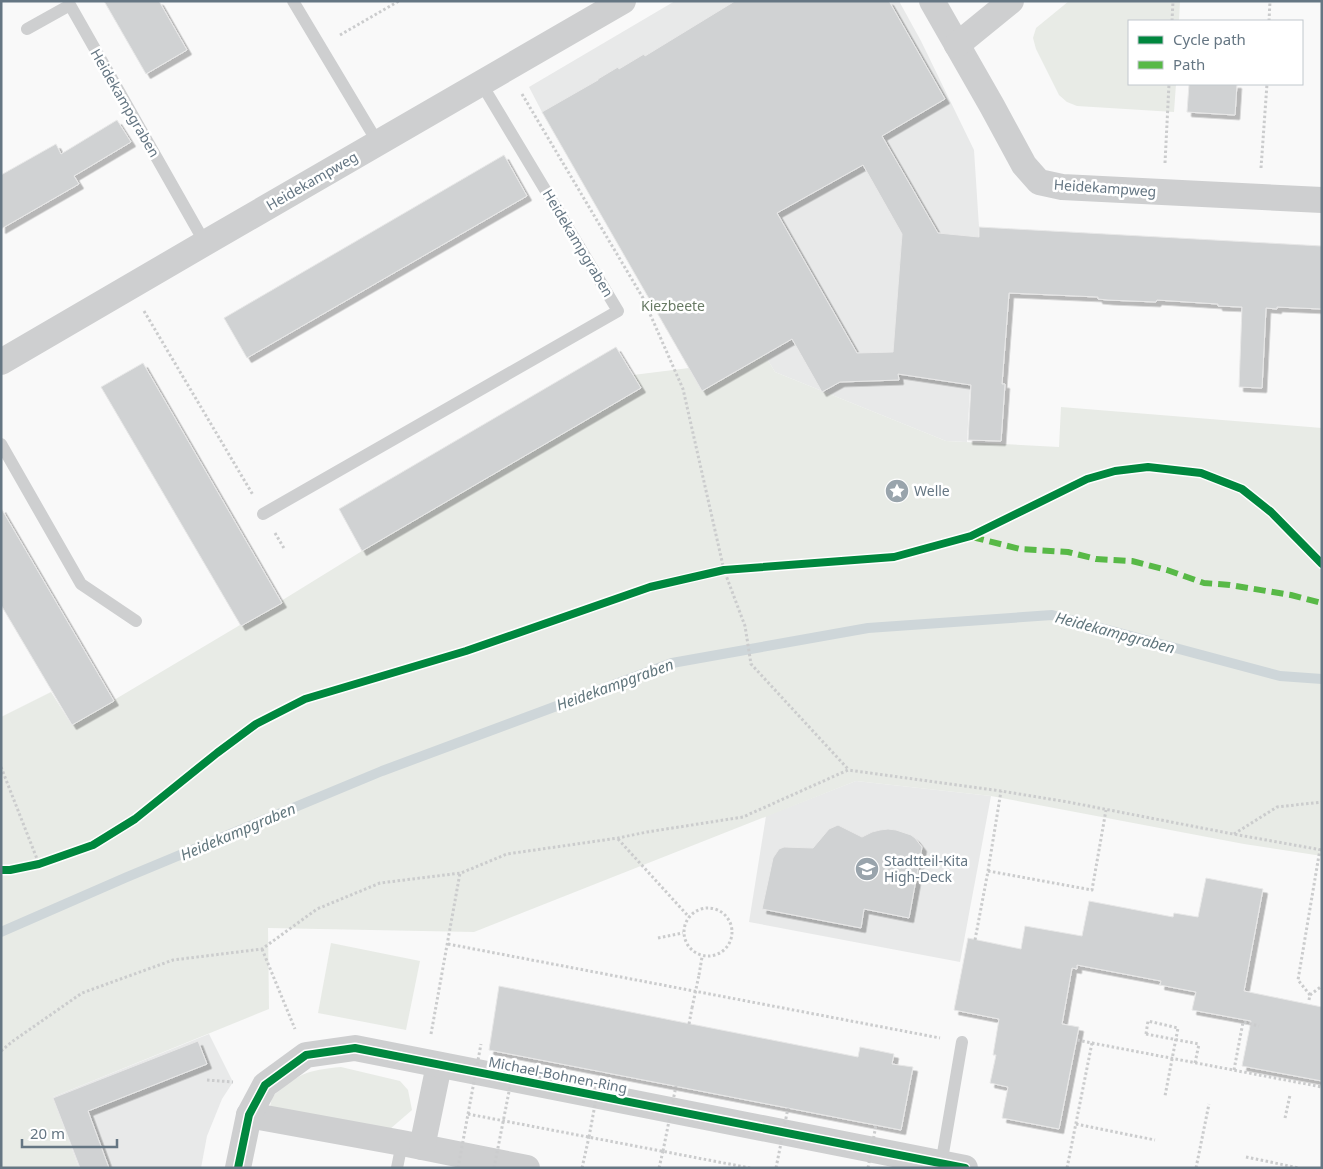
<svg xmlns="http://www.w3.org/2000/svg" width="1323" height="1169" font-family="'Noto Sans',sans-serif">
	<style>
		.built { fill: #e8e9e9 }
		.green { fill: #e8ebe6 }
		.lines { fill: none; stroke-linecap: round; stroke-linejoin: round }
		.stream { stroke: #ced6d9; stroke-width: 10 }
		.building { fill: #d0d2d3; stroke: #e8e8e8; fill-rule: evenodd; filter: url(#shadow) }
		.path { stroke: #cbcccd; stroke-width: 3; stroke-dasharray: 2.5 2.5; stroke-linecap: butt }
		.service { stroke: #cecfd0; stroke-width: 12 }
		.minor { stroke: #cecfd0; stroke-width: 26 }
		.path-bridge { stroke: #cbcccd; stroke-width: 3; stroke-dasharray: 2.5 2.5; stroke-linecap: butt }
		.quiet { stroke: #58b947; stroke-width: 6; stroke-dasharray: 12 6; stroke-linecap: butt }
		.cycleway-casing { stroke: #fff; stroke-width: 11 }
		.cycleway { stroke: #00873e; stroke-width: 8 }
		.labels { text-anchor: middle; stroke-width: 5; stroke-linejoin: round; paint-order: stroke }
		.street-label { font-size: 14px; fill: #657683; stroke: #fff }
		.park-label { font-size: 14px; fill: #687a64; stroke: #fff }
		.poi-label { font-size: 14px; fill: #657683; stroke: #fff; text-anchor: start }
		.water-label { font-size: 15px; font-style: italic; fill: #60757c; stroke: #fff }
	</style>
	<defs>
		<filter id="shadow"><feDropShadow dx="4.5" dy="4.5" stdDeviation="0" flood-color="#0004"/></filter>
	</defs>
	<rect width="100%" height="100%" fill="#f9f9f9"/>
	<g class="built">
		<polygon points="675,1 899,1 921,41 974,150 979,227 967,442 946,441 775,372 711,265 542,112 529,87"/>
		<polygon points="856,781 991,796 960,962 749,922 766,816"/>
		<polygon points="209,1034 233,1082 222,1099 207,1136 201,1168 79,1168 53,1097"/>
	</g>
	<g class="green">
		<polygon points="1069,1 1180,1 1179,21 1129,21 1129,84 1176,84 1174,112 1077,106 1067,102 1059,95 1036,49 1033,38 1036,28"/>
		<polygon points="711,265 775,372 946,441 1059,447 1061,407 1322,428 1322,856 1244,844 991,796 856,781 474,932 268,928 269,1009 53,1097 79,1168 1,1168 1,717 51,692 72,725 240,625 241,626 282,603 281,601 362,551 640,389 633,375 689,368 703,391 752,362 716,300 666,329 651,299"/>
		<polygon points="331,943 420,961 406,1030 318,1013"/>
		<path d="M341 1067 400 1081 408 1090 412 1110 390 1129 270 1107 272 1097C297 1074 307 1070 341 1067Z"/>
	</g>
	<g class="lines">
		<polyline class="stream" points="1,932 127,877 382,771 672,663 868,628 1052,615 1280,676 1322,679"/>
	</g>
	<g class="building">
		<polygon points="104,1 159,1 187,50 146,74"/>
		<path d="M735 1H889L945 99 882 136 938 233 979 237V227L1322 246V309L1277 307V309L1266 308 1262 388 1239 387 1242 307 1218 306V304L1157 300 1156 302 1108 300 1098 299V297L1009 293 1002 384H1005L1001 441 968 440 971 385 898 374 899 380 840 382 822 392 792 339 702 391 542 112 598 80V79L618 67 619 69 644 54 645 56ZM863 165 902 234 893 352 857 353 777 213Z"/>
		<polygon points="1189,84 1237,84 1235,115 1187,112"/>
		<polygon points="117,120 131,142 74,176 79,184 1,229 1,175 56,144 61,154"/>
		<polygon points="504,155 527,196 247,358 224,318"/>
		<polygon points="616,347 641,388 362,551 339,509"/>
		<polygon points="143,363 282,603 241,626 101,387"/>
		<polygon points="1,508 114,701 72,725 1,605"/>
		<polygon points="838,825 862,837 872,832 880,830 888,829 896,830 911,835 915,838 922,847 909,918 864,909 861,928 762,909 773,858 779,849 784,847 813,848 829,829"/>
		<polygon points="1206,878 1263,889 1244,991 1322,1007 1322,1081 1242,1066 1251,1021 1192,1010 1196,992 1160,985 1161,981 1077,965 1077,969 1072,968 1062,1024 1079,1027 1059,1129 1002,1118 1008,1087 990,1083 996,1055 993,1055 999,1019 954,1010 968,938 1021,949 1025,926 1082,936 1089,901 1173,917 1174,913 1198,917"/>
		<polygon points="499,986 858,1057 860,1047 894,1054 892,1064 913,1067 901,1130 489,1050"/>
		<polygon points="198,1041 207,1064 88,1111 109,1168 80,1168 53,1098"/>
	</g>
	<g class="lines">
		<g class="path">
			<polyline points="1172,21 1173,1"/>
			<polyline points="1269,21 1270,1"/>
			<polyline points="340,35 399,1"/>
			<polyline points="522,94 643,298 683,389 724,570 745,626 751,664 848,769"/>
			<polyline points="1165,163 1169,84"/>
			<polyline points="1261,168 1267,84"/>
			<polyline points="144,311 253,495"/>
			<polyline points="275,533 285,550"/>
			<polyline points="1,767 39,864"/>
			<polyline points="1234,834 1277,807 1322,802"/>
			<polyline points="618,839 689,917"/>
			<polyline points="1,870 10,870 39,864 93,845 135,819 217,753 256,724 305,699 466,651 650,587 724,570 894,557 971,536 1087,479 1115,471 1148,467 1201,473 1242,489 1271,512 1322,564"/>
			<polyline points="988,871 1092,890 1106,810"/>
			<circle cx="708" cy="932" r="24"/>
			<polyline points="658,938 683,933"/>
			<polyline points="975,940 988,871 1001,791"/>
			<polyline points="448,944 940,1038"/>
			<polyline points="262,949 295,1029"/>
			<polyline points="699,975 702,957"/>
			<polyline points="1310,995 1298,980 1320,849"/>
			<polyline points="1309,1000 1310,995 1322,986"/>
			<polyline points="689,1024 692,1008"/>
			<polyline points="431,1034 460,873"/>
			<polyline points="1146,1034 1148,1021 1178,1028 1165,1096"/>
			<polyline points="1,1051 13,1041 82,993 173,960 262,949 317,909 380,883 461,873 507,854 618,838 647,832 743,817 848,770 1001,791 1068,802 1233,834 1322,850"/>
			<polyline points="1195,1063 1199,1044"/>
			<polyline points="1234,1070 1243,1022 1259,1026"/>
			<polyline points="207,1080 233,1082"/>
			<polyline points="468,1114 750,1168"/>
			<polyline points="1285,1118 1290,1095"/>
			<polyline points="1076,1124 1155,1140"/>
			<polyline points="1246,1157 1299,1168"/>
			<polyline points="582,1168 589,1137"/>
			<polyline points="659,1168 663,1151"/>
			<polyline points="1067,1168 1092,1043 1077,1040"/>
			<polyline points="1196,1168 1209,1104"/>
		</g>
		<g class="service">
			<polyline points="293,1 378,143"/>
			<polyline points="27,29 70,5 205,243"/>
			<polyline points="1,444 81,584 136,621"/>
			<polyline points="263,514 618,311 481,83"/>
			<polyline points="941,1165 962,1042"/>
			<polyline points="397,1168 402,1143"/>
		</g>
		<g class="minor">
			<polyline points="932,1 992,106 1024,165 1039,182 1062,187 1322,200"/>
			<polyline points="957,45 1011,1"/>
			<polyline points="1,362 205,243 623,1"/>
			<polyline points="249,1115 402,1143 527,1168"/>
			<polyline points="422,1147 439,1065"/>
			<polyline points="238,1168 249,1115 265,1085 306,1055 355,1048 965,1168"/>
		</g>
		<g class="path-bridge">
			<polyline points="692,1008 699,975"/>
			<polyline points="1146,1034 1199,1044"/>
			<polyline points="1092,1043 1322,1087"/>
			<polyline points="589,1137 601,1072"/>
			<polyline points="663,1151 676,1086"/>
			<polyline points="458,1168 481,1044"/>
			<polyline points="494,1168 516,1056"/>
			<polyline points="776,1168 788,1108"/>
			<polyline points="868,1168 876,1125"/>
		</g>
		<polyline class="quiet" points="972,537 1020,549 1068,552 1096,559 1132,561 1167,570 1204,583 1230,585 1291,595 1322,603"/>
		<g class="cycleway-casing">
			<g id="cycleway">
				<polyline points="1,870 10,870 39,864 93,845 135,819 217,753 256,724 305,699 466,651 650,587 724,570 894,557 971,536 1087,479 1115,471 1148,467 1201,473 1242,489 1271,512 1322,564"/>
				<polyline points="238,1168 249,1115 265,1085 306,1055 355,1048 965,1168"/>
			</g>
		</g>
		<use href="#cycleway" class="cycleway"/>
	</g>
	<defs>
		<g id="sight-disc" transform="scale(1.25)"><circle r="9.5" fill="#99a4ac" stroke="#fff"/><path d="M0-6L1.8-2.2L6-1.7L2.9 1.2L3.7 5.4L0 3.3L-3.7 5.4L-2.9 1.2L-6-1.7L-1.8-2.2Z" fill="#fff"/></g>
		<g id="school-disc" transform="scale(1.25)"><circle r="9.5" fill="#99a4ac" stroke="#fff"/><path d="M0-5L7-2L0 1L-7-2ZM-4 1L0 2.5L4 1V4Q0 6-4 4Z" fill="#fff"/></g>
	</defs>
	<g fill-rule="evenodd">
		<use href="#sight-disc" x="897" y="491"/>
		<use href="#school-disc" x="867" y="869"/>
	</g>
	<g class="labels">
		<g class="street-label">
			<text transform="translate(125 103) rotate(60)" y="5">Heidekampgraben</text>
			<text transform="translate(312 181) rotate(-30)" y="5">Heidekampweg</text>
			<text transform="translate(1105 188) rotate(4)" y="5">Heidekampweg</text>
			<text transform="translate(578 243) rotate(59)" y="5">Heidekampgraben</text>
			<text transform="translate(558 1075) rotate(11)" y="5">Michael-Bohnen-Ring</text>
		</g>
		<g class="park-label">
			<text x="673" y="311">Kiezbeete</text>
		</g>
		<g class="poi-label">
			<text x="914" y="496">Welle</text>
			<text x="884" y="866">Stadtteil-Kita<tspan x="884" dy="16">High-Deck</tspan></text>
		</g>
		<g class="water-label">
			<text transform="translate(1115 633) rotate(15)" y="5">Heidekampgraben</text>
			<text transform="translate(615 685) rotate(-20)" y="5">Heidekampgraben</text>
			<text transform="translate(238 832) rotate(-23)" y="5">Heidekampgraben</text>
		</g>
	</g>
	<rect width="1323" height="1169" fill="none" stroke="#657683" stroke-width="5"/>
	<rect x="1128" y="20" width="175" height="65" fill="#ffffff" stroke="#c1c8cd"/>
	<rect x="1138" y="36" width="25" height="8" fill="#00873e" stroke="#c1c8cd"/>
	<text x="1173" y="45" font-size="15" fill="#657683">Cycle path</text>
	<rect x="1138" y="61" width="25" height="8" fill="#58b947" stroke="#c1c8cd"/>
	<text x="1173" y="70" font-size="15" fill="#657683">Path</text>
	<path d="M22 1139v8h95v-8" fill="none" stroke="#657683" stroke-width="2.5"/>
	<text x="30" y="1139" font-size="15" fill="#657683" stroke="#ffffff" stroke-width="4" paint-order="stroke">20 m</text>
</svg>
